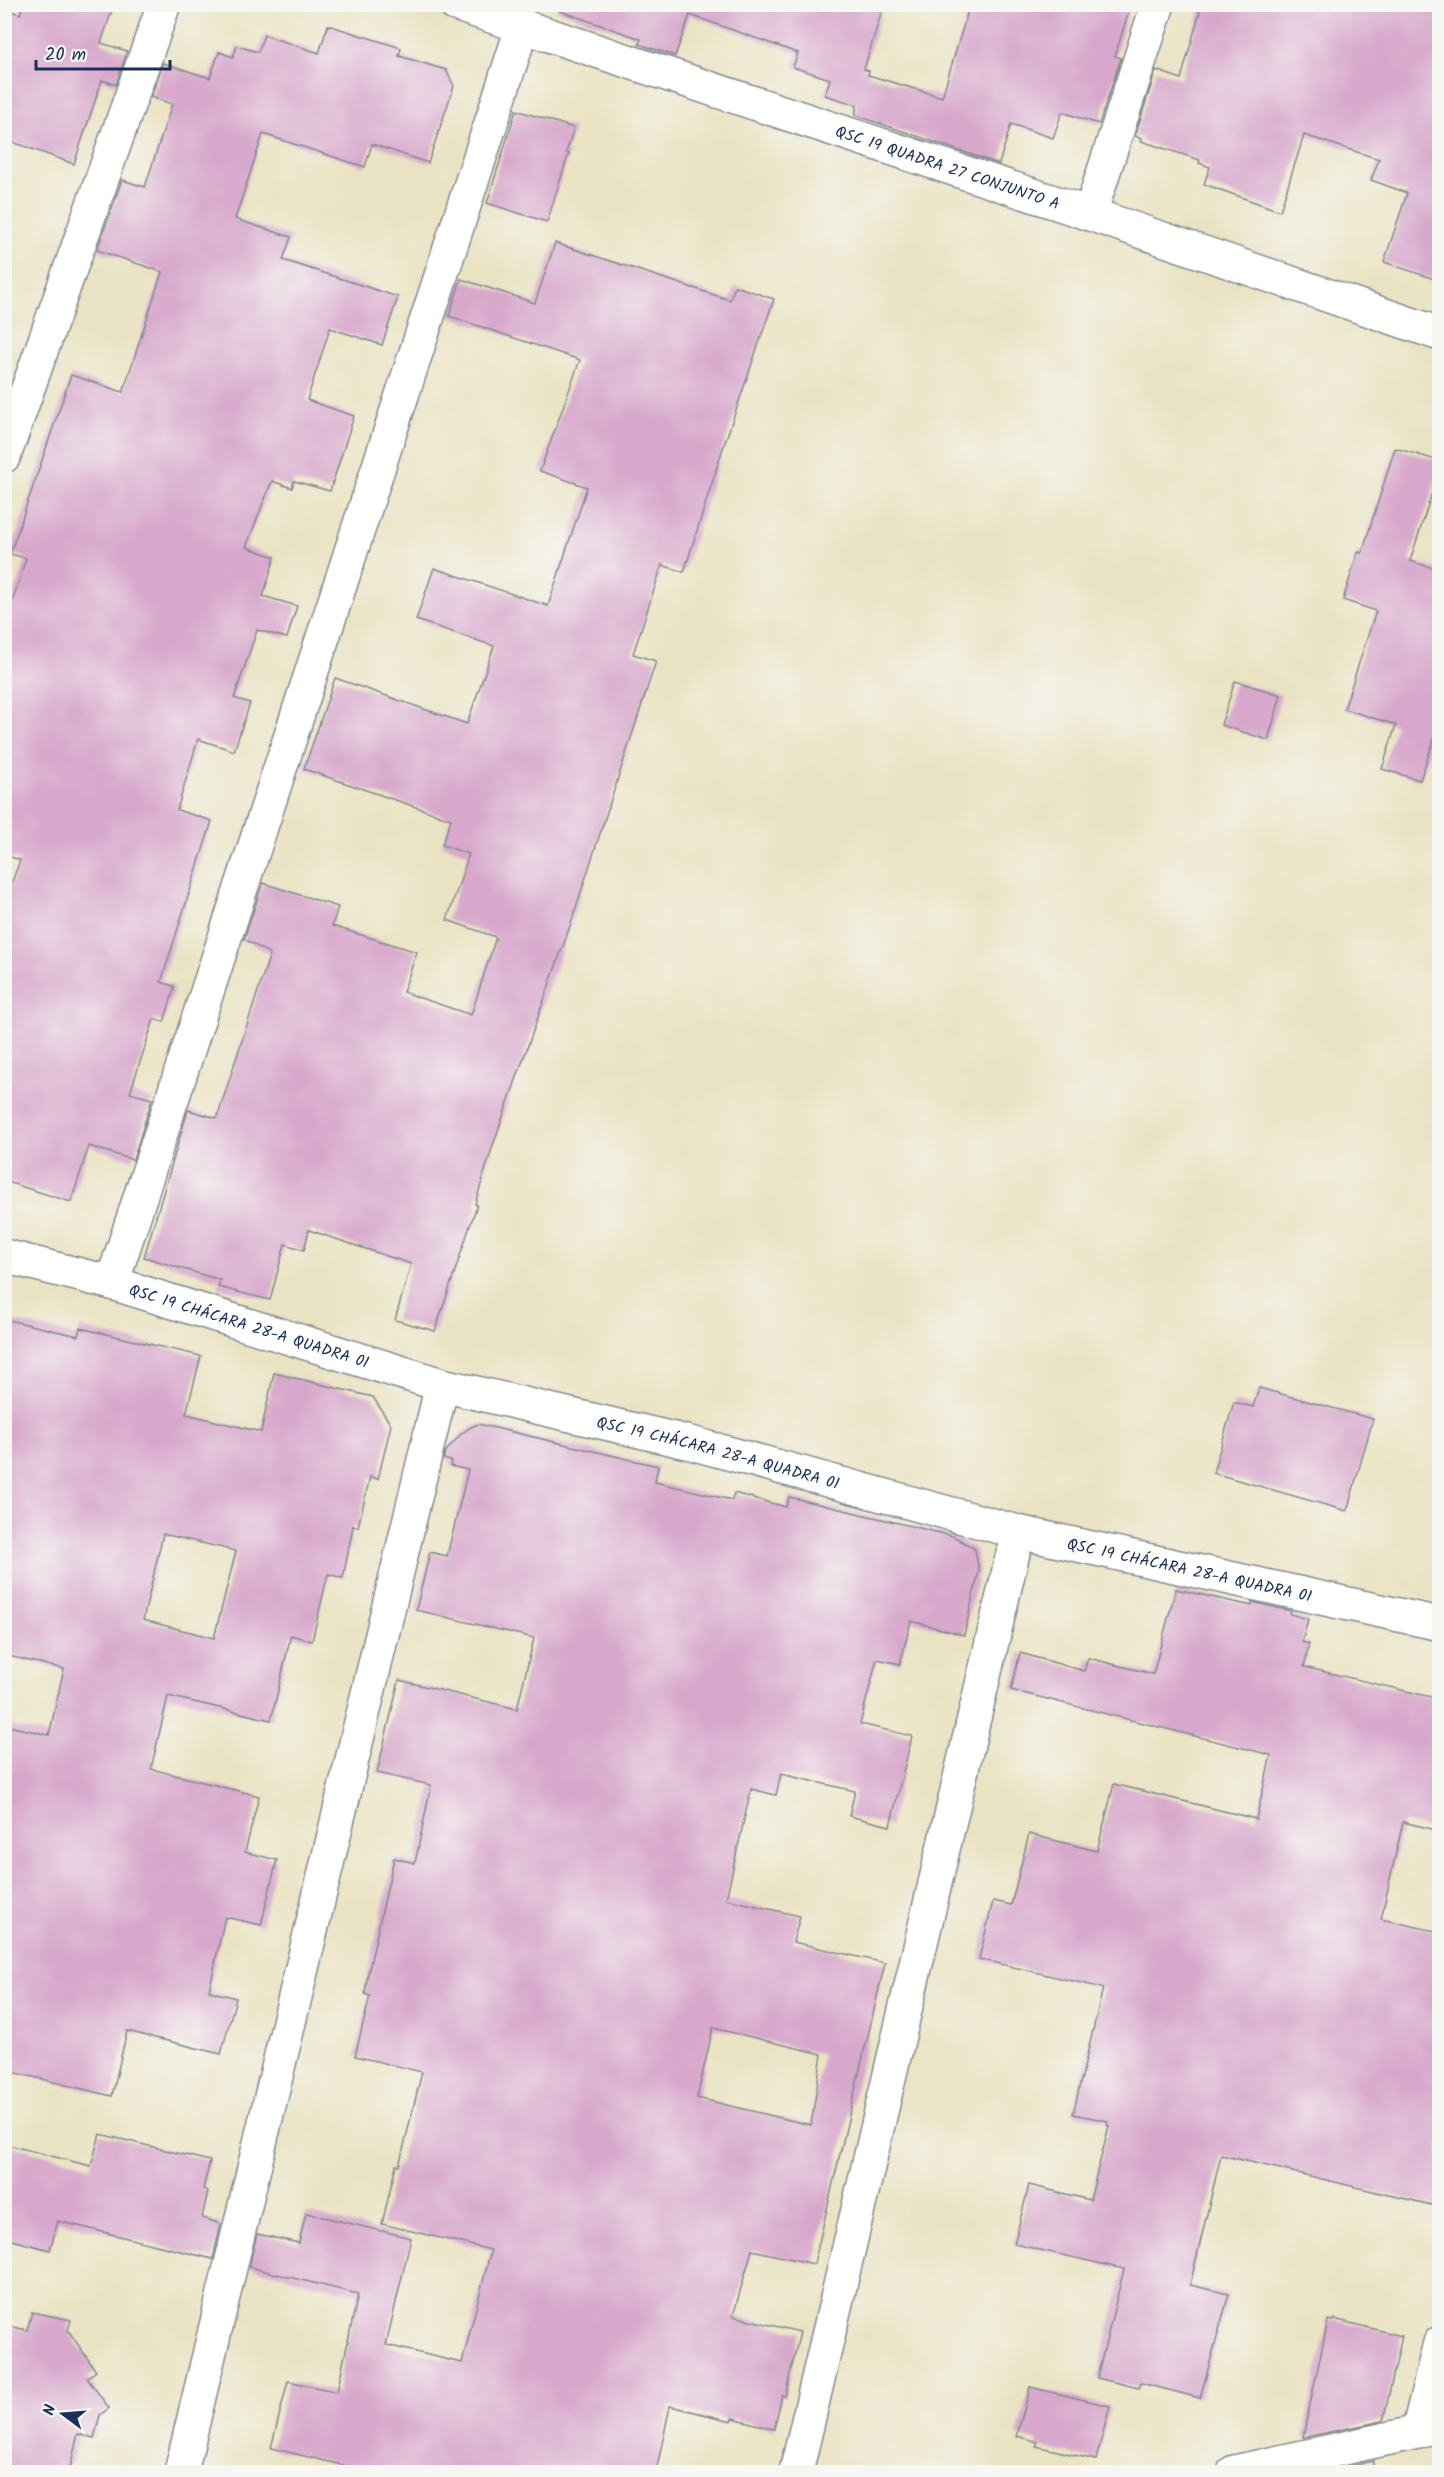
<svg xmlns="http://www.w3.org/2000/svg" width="1444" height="2477" font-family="Kalam,sans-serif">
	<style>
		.building { fill: #d8a8cc; fill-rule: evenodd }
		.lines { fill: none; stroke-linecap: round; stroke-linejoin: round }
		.minor-casing { stroke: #828990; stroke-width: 36 }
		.minor { stroke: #fff; stroke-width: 33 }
		.labels { text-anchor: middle; stroke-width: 6; stroke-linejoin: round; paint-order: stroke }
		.street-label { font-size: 16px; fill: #1b2f5e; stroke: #f6f6f2 }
	</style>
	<rect width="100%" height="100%" fill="#f6f6f2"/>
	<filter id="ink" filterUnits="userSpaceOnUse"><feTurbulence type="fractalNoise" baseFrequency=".0167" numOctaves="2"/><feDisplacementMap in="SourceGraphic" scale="12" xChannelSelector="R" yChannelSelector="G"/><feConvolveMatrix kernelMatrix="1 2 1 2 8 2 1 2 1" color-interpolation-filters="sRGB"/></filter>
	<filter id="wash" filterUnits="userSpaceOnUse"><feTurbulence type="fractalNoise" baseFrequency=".008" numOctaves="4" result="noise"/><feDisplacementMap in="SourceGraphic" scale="24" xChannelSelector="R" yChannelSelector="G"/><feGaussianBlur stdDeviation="1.35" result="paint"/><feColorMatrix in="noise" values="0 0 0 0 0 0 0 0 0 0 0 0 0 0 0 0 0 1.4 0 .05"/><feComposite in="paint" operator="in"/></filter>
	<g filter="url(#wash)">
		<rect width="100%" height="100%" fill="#eae3c3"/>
		<g id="blocks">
			<g class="building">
				<polygon points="23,4 114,4 101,43 127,51 116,85 102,80 74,164 4,139 4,9 20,14"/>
				<polygon points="558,4 884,4 864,69 869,71 868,75 942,97 970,4 1131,4 1115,56 1121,58 1099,124 1062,112 1053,138 1011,124 999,164 855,115 857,105 825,95 830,79 793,67 798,53 690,15 675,56 639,44 641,39 557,10"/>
				<polygon points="1202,4 1440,4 1440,281 1384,262 1407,193 1371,180 1379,159 1304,135 1280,211 1204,184 1210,167 1199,163 1200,160 1141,141 1142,138 1135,136 1156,70 1181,79"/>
				<polygon points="328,25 401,48 399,56 446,70 454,86 428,163 372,144 365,167 263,134 235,219 291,237 283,260 398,297 382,345 330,328 307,400 354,416 330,491 294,481 292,488 272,481 246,547 275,557 263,596 297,606 287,638 257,630 234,698 250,703 234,751 198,739 177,810 212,821 161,982 174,986 174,989 164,1022 154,1019 130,1093 152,1099 133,1160 89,1146 71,1202 4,1181 4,904 20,860 4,855 4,628 26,558 10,554 71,375 123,392 162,272 97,250 122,180 145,187 172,104 151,97 163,63 210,78 219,52 233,57 237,46 258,52 264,35 319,53"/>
				<polygon points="516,110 574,128 566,153 569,153 547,222 487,203"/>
				<polygon points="555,243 730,300 735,286 774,299 723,448 684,572 662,565 633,654 656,661 570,926 492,1148 475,1204 477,1205 435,1331 395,1320 411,1264 309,1230 304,1250 285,1244 270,1300 218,1287 220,1280 144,1257 188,1110 217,1118 270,954 244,939 263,883 338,907 332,926 417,952 403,992 471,1015 496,937 447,920 469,854 442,845 451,819 304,769 335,678 467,724 494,646 416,620 434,568 548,606 587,487 540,471 580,360 449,316 461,279 535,303"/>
				<polygon points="1395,448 1440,461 1440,468 1410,561 1440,570 1440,722 1420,780 1382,769 1396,725 1344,709 1376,611 1343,600 1358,552 1362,553"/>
				<polygon points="1235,681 1281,695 1268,740 1221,725"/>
				<path d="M4 1319 78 1336 80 1328 201 1356 186 1414 261 1432 274 1373 373 1397 391 1425 378 1479 370 1477 358 1527 353 1526 343 1578 328 1574 312 1641 291 1635 271 1720 168 1696 151 1769 259 1796 245 1852 277 1860 261 1925 225 1917 209 1991 236 1998 221 2054 127 2031 112 2096 4 2070V1725L49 1735 64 1669 4 1655ZM163 1534 236 1551 214 1638 143 1620Z"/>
				<polygon points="1259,1388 1373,1419 1347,1511 1213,1473 1234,1402 1253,1407"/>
				<path d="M478 1424 658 1466 655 1482 732 1500 734 1493 786 1507 789 1497 953 1536 975 1549 979 1571 964 1635 911 1621 900 1664 877 1659 860 1724 912 1736 890 1826 849 1816 855 1791 781 1774 776 1795 751 1789 726 1899 800 1916 793 1942 885 1963 814 2264 752 2250 733 2316 800 2332 785 2396 782 2395 774 2429 733 2418 732 2421 670 2406 656 2472H371L271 2448 288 2381 337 2392 358 2294 249 2267 257 2234 299 2243 306 2213 411 2238 386 2345 462 2363 491 2250 382 2224 396 2165 399 2166 422 2072 355 2056 370 1996 365 1994 367 1978 394 1858 415 1863 431 1785 377 1773 399 1680 517 1709 534 1638 416 1610 430 1552 447 1556 468 1470 450 1466 451 1461 443 1459 445 1452 461 1434 471 1427ZM713 2028 822 2054 811 2125 697 2098Z"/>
				<polygon points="1176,1589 1252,1606 1252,1602 1291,1611 1290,1614 1308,1619 1302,1642 1309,1644 1304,1667 1440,1699 1440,1831 1403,1822 1381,1919 1440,1932 1440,2207 1221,2155 1190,2285 1229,2294 1200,2398 1141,2383 1139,2388 1097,2378 1124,2269 1014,2244 1029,2185 1090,2200 1109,2126 1107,2125 1108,2121 1073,2114 1103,1988 979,1959 993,1901 1011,1905 1029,1834 1097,1851 1114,1784 1256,1819 1271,1755 1011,1690 1020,1653 1084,1671 1088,1658 1153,1674"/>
				<polygon points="100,2134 210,2161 203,2189 208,2191 202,2218 221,2224 213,2259 58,2221 50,2250 4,2238 4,2144 91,2166"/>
				<polygon points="32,2312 71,2320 68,2330 96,2371 87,2378 109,2408 100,2415 94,2438 78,2434 69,2472 4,2472 4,2325 27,2330"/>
				<polygon points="1334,2319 1402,2336 1383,2421 1305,2437 1303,2437 1328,2320 1334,2321"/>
				<polygon points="1030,2387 1110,2406 1096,2460 1036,2446 1038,2442 1017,2436"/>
				<polygon points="1374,2461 1371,2472 1348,2472 1347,2467"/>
			</g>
		</g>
	</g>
	<g filter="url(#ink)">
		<use href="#blocks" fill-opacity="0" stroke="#828990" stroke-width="1.5"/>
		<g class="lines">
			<g class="minor-casing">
				<g id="minor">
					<path id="s1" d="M455 4 1090 214 1440 334"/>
					<polyline points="1090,214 1158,4"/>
					<polyline points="4,456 164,4"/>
					<path id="s2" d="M4 1256 112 1283 442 1385 691 1443 1018 1532 1440 1624"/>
					<polyline points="112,1283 522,28"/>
					<polyline points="1418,2432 1440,2343"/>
					<polyline points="181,2472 442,1385"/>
					<polyline points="796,2472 1018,1532"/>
					<polyline points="1234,2472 1418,2432 1440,2425"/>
				</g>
			</g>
			<use href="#minor" class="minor"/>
		</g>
	</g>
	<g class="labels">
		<g class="street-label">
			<text dy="6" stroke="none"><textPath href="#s1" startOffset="519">QSC 19 QUADRA 27 CONJUNTO A</textPath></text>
			<text dy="6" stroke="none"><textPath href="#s2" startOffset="255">QSC 19 CHÁCARA 28-A QUADRA 01</textPath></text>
			<text dy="6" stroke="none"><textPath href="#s2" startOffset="741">QSC 19 CHÁCARA 28-A QUADRA 01</textPath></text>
			<text dy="6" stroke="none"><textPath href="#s2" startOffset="1227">QSC 19 CHÁCARA 28-A QUADRA 01</textPath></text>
		</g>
	</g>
	<rect width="1444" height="2477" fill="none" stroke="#f6f6f2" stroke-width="24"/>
	<g transform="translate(63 2414) rotate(286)" stroke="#f6f6f2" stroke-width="4.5" paint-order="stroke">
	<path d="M0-4.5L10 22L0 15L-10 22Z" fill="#1b2f5e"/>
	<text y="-9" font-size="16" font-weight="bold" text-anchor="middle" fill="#1b2f5e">N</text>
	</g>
	<path d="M36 60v9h134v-9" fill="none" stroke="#1b2f5e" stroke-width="3"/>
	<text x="45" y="60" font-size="18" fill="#1b2f5e" stroke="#f6f6f2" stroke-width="4.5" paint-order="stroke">20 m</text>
</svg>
